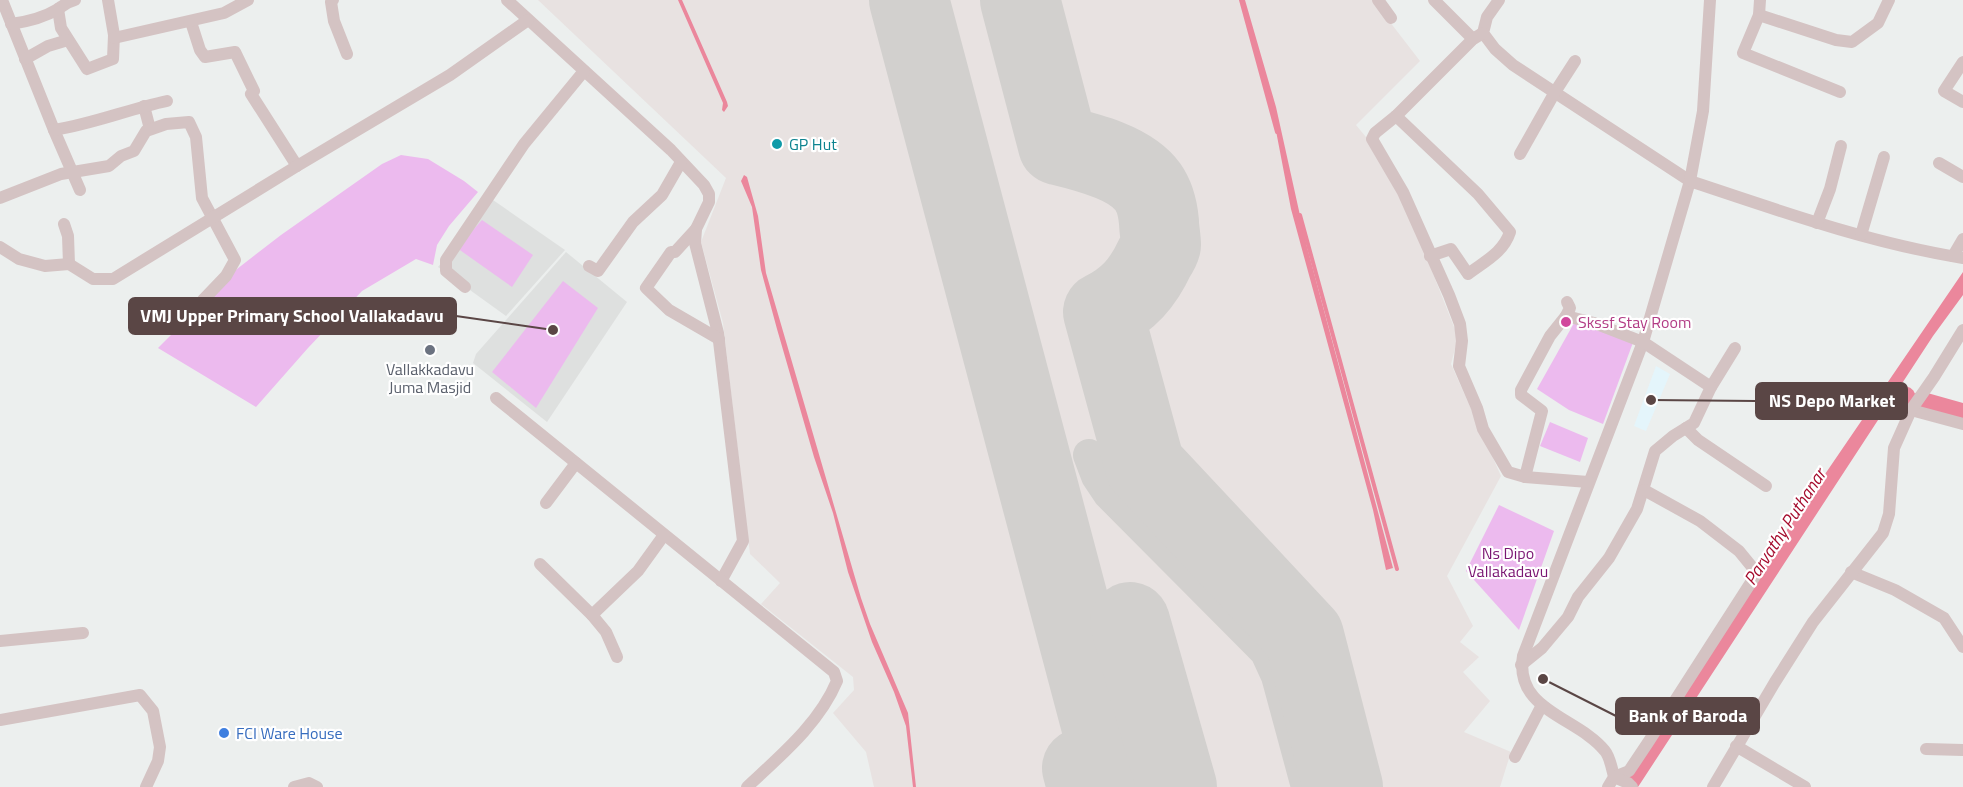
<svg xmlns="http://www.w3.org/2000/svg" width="1963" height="787" font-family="'Titillium Web',sans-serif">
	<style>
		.commercial { fill: #e4f5fb }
		.education { fill: #dee0df }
		.airport { fill: #e8e2e1 }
		.green { fill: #ecbaee }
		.water { fill: #eb879c }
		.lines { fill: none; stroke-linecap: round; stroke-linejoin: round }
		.stream { stroke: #eb879c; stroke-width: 4 }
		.river { stroke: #eb879c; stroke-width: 21 }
		.taxiway { stroke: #d2d0ce; stroke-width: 32 }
		.runway { stroke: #d2d0ce; stroke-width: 80 }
		.minor { stroke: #d4c3c3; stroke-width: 12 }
		.culture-dot { fill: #0f9aa8; stroke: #fff; stroke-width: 2 }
		.hotel-dot { fill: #d1479c; stroke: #fff; stroke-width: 2 }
		.worship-dot { fill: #6b7280; stroke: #fff; stroke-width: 2 }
		.shop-dot { fill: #3f7fe0; stroke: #fff; stroke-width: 2 }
		.labels { text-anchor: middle; stroke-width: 4.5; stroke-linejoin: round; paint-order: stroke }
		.culture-label { font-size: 16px; fill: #0d838f; stroke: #fff; text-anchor: start }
		.hotel-label { font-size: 16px; fill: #b23c85; stroke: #fff; text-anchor: start }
		.worship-label { font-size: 16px; fill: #5b616d; stroke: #fff }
		.park-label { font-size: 16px; fill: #7a1672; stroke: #fff }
		.shop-label { font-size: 16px; fill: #366cbe; stroke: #fff; text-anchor: start }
		.water-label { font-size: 18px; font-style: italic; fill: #a50c2d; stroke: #fff }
		.leader { fill: none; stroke: #5a4645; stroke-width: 2 }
		.callout-dot { fill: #5a4645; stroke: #fff; stroke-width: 2 }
		.callout { fill: #5a4645; stroke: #5a4645; stroke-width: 2 }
		.callout-label { font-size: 18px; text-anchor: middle; font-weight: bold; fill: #fff }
	</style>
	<rect width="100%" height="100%" fill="#ecefee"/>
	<polygon class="commercial" points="1656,366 1670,374 1646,431 1634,426"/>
	<g class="education">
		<polygon points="493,200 565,250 506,316 438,267"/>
		<polygon points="566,252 627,302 547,422 473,363 476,354"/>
	</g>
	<polygon class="airport" points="538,0 1373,0 1420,61 1356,125 1375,148 1415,228 1458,337 1451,364 1501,476 1447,576 1473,626 1460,642 1479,657 1463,672 1490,701 1464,732 1511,752 1500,787 874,787 866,752 833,713 854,690 853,677 761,604 780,583 750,554 723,323 701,242 726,178"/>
	<g class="green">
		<polygon points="401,155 428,159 464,181 478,192 449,226 437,245 433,265 416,259 362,291 308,348 256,407 158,348 237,269 281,235 382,164"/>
		<polygon points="482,220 533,255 512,287 457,248"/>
		<polygon points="563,281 598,308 536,408 492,372"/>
		<polygon points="1578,316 1635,337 1603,424 1569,410 1537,389"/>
		<polygon points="1550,422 1588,438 1580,462 1540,446"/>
		<polygon points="1499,505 1554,531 1519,630 1466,571"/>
	</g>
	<g class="water">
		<polygon points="678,0 682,0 727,102 728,106 724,112 722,110 723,103"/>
		<polygon points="1241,0 1245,0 1276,107 1307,247 1393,568 1386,570 1373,510 1291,209 1272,110"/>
		<polygon points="744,175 747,177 758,216 766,273 861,598 870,624 908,713 916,787 913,787 906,726 894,692 872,642 848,572 833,513 814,457 777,329 761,270 752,207 741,181"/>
		<polygon points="1963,272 1963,295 1933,336 1638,787 1622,787 1750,584"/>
	</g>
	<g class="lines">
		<g class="stream">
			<polyline points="1241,0 1277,132"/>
			<polyline points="1300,215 1397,569"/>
		</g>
		<g class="river">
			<polyline points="1889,395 1905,397"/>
			<polyline points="1921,402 1963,414"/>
		</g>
		<g class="taxiway">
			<polyline points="1089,455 1097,476 1109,494 1266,652 1277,676 1307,787"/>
			<polyline points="1147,674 1151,699 1151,787"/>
		</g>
		<g class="runway">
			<polyline points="909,0 1111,762 1082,768 1087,787"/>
			<path d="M1020 0 1058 145C1087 152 1130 162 1148 187 1155 197 1158 211 1159 222 1159 229 1161 238 1161 245 1160 249 1157 254 1155 257 1143 283 1128 300 1103 312L1145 466 1304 636 1343 787"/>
			<polyline points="1130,622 1177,787"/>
		</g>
		<g class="minor">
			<polyline points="2,0 54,130 80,190"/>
			<polyline points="333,0 331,2 334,21 347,54"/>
			<polyline points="507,0 671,150 704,185 709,194 709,202 696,229 695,243 718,333 743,541 721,581"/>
			<polyline points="1378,0 1391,18"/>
			<polyline points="1434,0 1473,39"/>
			<path d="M1499 0 1487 17 1483 33 1495 49 1513 65 1690 181 1643 342 1523 656C1514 711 1578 717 1605 751 1610 757 1612 769 1614 777L1608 787"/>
			<path d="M1710 0 1703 111 1690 181C1780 211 1870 243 1963 258"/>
			<polyline points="1760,0 1759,15 1743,53 1840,92"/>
			<polyline points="58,9 61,28 87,69 113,59 114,35 108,0"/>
			<polyline points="1759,15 1836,40 1852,42 1878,23 1889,0"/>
			<polyline points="191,22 200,50 205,57 235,52 254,91 251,94 297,166"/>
			<path d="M11 24C25 22 45 17 58 9 64 5 67 2 75 0"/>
			<polyline points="1483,33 1473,39 1396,116 1375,133 1372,139 1403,192 1449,295 1460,324 1462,341 1459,366 1477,408 1483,429 1508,472 1525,477 1588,482"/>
			<polyline points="114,38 224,13 248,0"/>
			<polyline points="25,59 48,46 68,40"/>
			<polyline points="1963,62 1944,91 1963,102"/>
			<polyline points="144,106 150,129"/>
			<path d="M1396 116 1478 194 1510 232C1503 253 1485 261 1468 274L1451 249 1430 256"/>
			<path d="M54 130C93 124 129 109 167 101"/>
			<polyline points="1520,154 1555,92 1575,61"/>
			<polyline points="1939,163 1963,177"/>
			<polyline points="0,198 61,174 109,166 121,156 134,151 146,131 166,124 189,122 196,137 202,198 235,260 226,276 203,300"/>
			<polyline points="1817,223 1830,189 1841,146"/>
			<polyline points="64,224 68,236 69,264"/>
			<polyline points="696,229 675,252 671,252 646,288 669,310 719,339"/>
			<polyline points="1861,235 1884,157"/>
			<polyline points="0,247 19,259 45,266 69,264 93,279 113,279 297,166 450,75 528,20"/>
			<polyline points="1953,256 1963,239"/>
			<polyline points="589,266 598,271 633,222 662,195 681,162"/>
			<polyline points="465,287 446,271 446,260 524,144 584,71"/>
			<polyline points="1566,316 1570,308 1567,302"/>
			<polyline points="1711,387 1735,348"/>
			<path d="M496 398 834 672 837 681C819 724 780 756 747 787"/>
			<polyline points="1911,410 1963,424"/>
			<polyline points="1686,428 1698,440 1766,486"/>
			<polyline points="546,503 576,463"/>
			<polyline points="540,564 592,615"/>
			<polyline points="1851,572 1895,590 1944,618 1963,647"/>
			<polyline points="0,641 83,633"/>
			<polyline points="617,657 606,632 592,615 638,571 664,535"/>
			<polyline points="1521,665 1542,648 1568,617 1578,597 1609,558 1637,509 1655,451 1673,436 1694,423 1711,387 1643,342 1594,323 1566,316 1550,336 1521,390 1521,395 1542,411 1525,477"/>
			<polyline points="0,720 140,695 153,711 160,747 158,761 146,787"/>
			<polyline points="1736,746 1805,787"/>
			<polyline points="1926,749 1963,750"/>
			<polyline points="1515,757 1542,705"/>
			<polyline points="1614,777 1629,771 1649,741 1757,573 1739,551 1700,521 1644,490"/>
			<polyline points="1614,777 1628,783 1632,787"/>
			<polyline points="294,787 309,783 317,787"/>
			<polyline points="1713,787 1775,682 1813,622 1883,533 1889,514 1894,448 1911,410 1934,377 1963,330"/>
		</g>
	</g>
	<circle class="culture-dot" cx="777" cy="144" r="6"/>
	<circle class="hotel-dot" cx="1566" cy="322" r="6"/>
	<circle class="worship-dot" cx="430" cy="350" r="6"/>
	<circle class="shop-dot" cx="224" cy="733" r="6"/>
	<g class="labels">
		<g class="culture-label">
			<text x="789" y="150">GP Hut</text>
		</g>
		<g class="hotel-label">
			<text x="1578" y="328">Skssf Stay Room</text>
		</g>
		<g class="worship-label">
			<text x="430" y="375">Vallakkadavu<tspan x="430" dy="18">Juma Masjid</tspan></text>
		</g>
		<g class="park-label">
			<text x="1508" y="559">Ns Dipo<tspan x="1508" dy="18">Vallakadavu</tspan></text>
		</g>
		<g class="shop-label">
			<text x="236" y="739">FCI Ware House</text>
		</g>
		<g class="water-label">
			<text transform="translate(1785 527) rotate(-57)" y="6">Parvathy Puthanar</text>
		</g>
	</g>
	<path class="leader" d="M553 330L456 316M1651 400L1756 401M1543 679L1616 716"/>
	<g class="callout-dot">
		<circle cx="553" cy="330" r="6"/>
		<circle cx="1651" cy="400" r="6"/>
		<circle cx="1543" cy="679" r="6"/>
	</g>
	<g class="callout">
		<rect x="129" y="298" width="327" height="36" rx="6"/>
		<rect x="1756" y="383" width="151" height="36" rx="6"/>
		<rect x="1616" y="698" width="143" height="36" rx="6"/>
	</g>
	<g class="callout-label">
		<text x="292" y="322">VMJ Upper Primary School Vallakadavu</text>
		<text x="1832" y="407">NS Depo Market</text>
		<text x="1688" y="722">Bank of Baroda</text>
	</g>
</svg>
